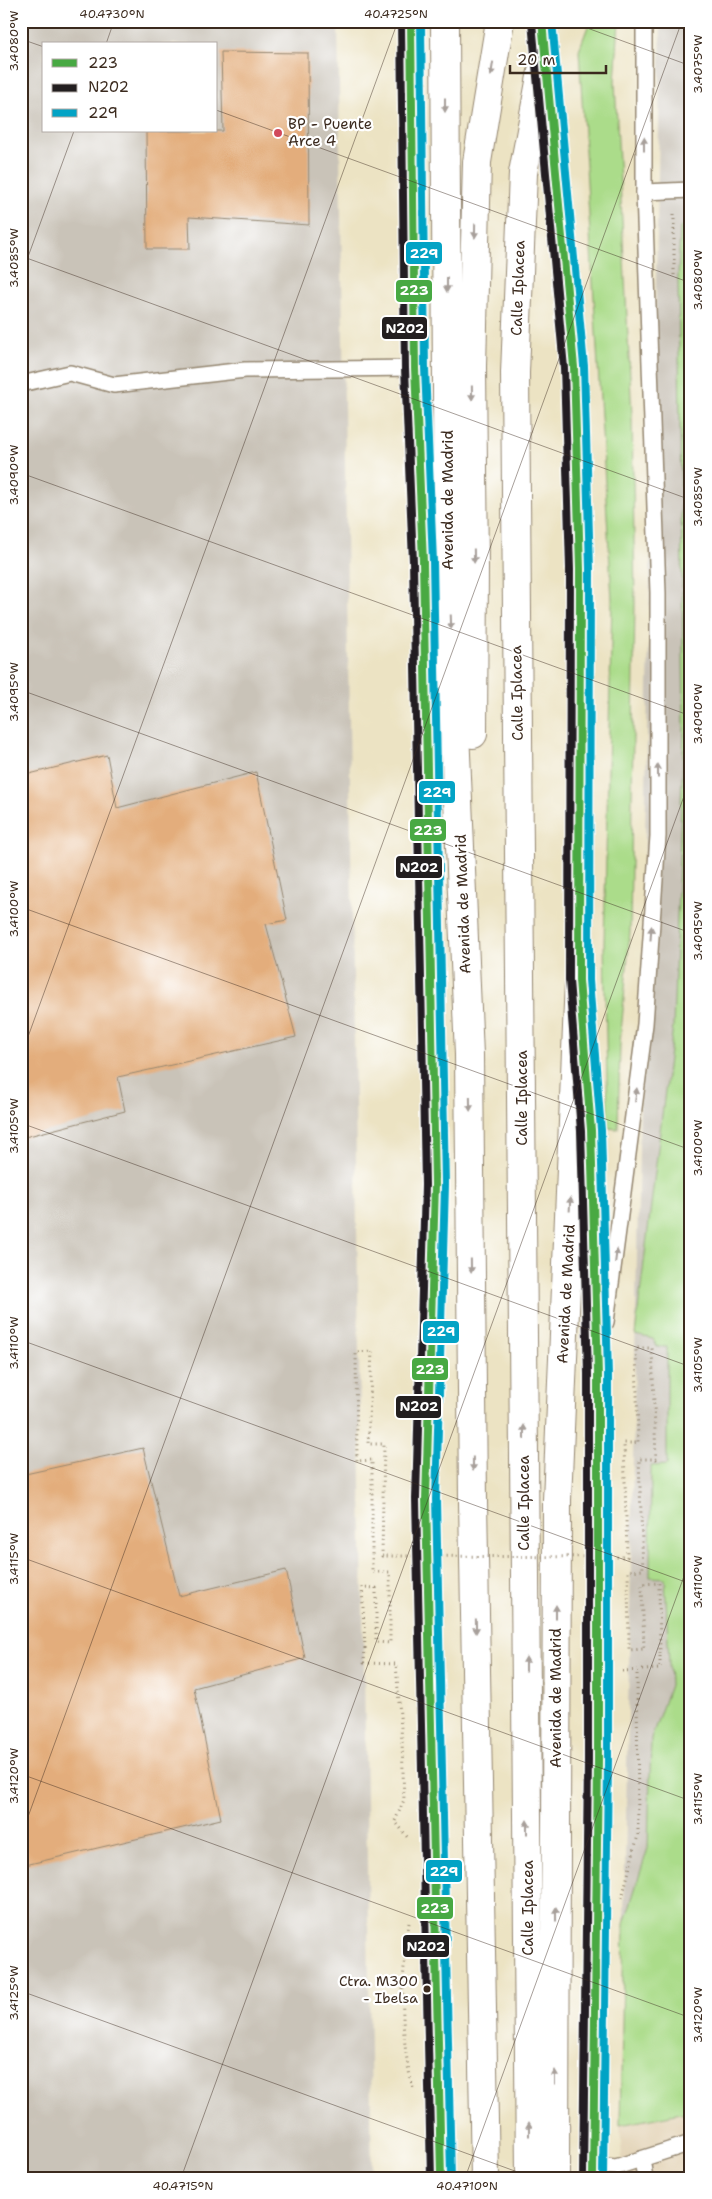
<svg xmlns="http://www.w3.org/2000/svg" width="712" height="2199" font-family="'Shantell Sans',sans-serif">
	<style>
		.built { fill: #e2d2b4 }
		.industrial { fill: #c9c3b8; fill-rule: evenodd }
		.green { fill: #abdc8a; stroke: #738354 }
		.building { fill: #e3ad7c }
		.lines { fill: none; stroke-linecap: round; stroke-linejoin: round }
		.service-casing { stroke: #948670; stroke-width: 18 }
		.primary-casing { stroke: #948670; stroke-width: 30 }
		.path { stroke: #948670; stroke-width: 3; stroke-dasharray: 1 4; stroke-linecap: butt }
		.service { stroke: #fff; stroke-width: 15 }
		.primary { stroke: #fff; stroke-width: 28 }
		.primary-bridge-casing { stroke: #948670; stroke-width: 30; stroke-linecap: butt }
		.path-bridge { stroke: #948670; stroke-width: 3; stroke-dasharray: 1 4; stroke-linecap: butt }
		.primary-bridge { stroke: #fff; stroke-width: 28 }
		.bus-1-casing { stroke: #fff; stroke-width: 11 }
		.bus-2-casing { stroke: #fff; stroke-width: 11 }
		.bus-3-casing { stroke: #fff; stroke-width: 11 }
		.bus-1 { stroke: #48a943; stroke-width: 8 }
		.bus-2 { stroke: #231f20; stroke-width: 8 }
		.bus-3 { stroke: #03a3c5; stroke-width: 8 }
		.oneway { fill: #a79f9a }
		.ticks { fill: none; stroke: #3b2a1e; stroke-width: 1; stroke-opacity: 0.45 }
		.poi-dot { fill: #d1495b; stroke: #fff; stroke-width: 2 }
		.bus-dot { fill: #3b2a1e; stroke: #fff; stroke-width: 2 }
		.labels { text-anchor: middle; stroke-width: 4.5; stroke-linejoin: round; paint-order: stroke }
		.bus-label { font-size: 14px; fill: #3b2a1e; stroke: #fff; text-anchor: end }
		.poi-label { font-size: 15px; fill: #3b2a1e; stroke: #fff; text-anchor: start }
		.street-label { font-size: 15px; fill: #3b2a1e; stroke: #fff }
		.line-badge { stroke: #fff; stroke-width: 2 }
		.badge-label { font-size: 14px; text-anchor: middle; font-weight: bold; fill: #fff }
		.neatline { fill: none; stroke: #3b2a1e; stroke-width: 2 }
		.ticks-label { font-size: 12px; text-anchor: middle; fill: #3b2a1e }
	</style>
	<rect width="100%" height="100%" fill="#fff"/>
	<filter id="ink" filterUnits="userSpaceOnUse"><feTurbulence type="fractalNoise" baseFrequency=".02" numOctaves="2"/><feDisplacementMap in="SourceGraphic" scale="10" xChannelSelector="R" yChannelSelector="G"/><feConvolveMatrix kernelMatrix="1 2 1 2 8 2 1 2 1" color-interpolation-filters="sRGB"/></filter>
	<filter id="wash" filterUnits="userSpaceOnUse"><feTurbulence type="fractalNoise" baseFrequency=".0096" numOctaves="4" result="noise"/><feDisplacementMap in="SourceGraphic" scale="20" xChannelSelector="R" yChannelSelector="G"/><feGaussianBlur stdDeviation="1.12" result="paint"/><feColorMatrix in="noise" values="0 0 0 0 0 0 0 0 0 0 0 0 0 0 0 0 0 1.4 0 .05"/><feComposite in="paint" operator="in"/></filter>
	<g filter="url(#wash)">
		<rect width="100%" height="100%" fill="#ece3c3"/>
		<polygon class="built" points="691,2111 691,2178 623,2178 620,2125"/>
		<g class="industrial">
			<path d="M21 21H338L372 2178H21ZM44 44H216V131H44Z"/>
			<polygon points="661,21 691,21 691,2111 620,2125"/>
		</g>
		<g class="green">
			<polygon points="590,21 619,21 615,82 632,416 635,602 630,932 620,1044 618,1129 608,1128 604,944 612,599 579,50"/>
			<polygon points="690,218 691,2111 620,2125 624,1924 648,1848 651,1739 670,1685 665,1578 650,1577 651,1466 667,1465 667,1347 657,1347 653,1339 635,1335 673,1026 684,726 678,279 680,228"/>
		</g>
		<g id="blocks">
			<g class="building">
				<polygon points="221,52 308,53 309,225 189,217 190,249 147,249 146,131 223,131"/>
				<polygon points="107,755 117,808 256,772 287,920 266,924 296,1037 118,1077 125,1111 21,1138 21,776"/>
				<polygon points="143,1448 179,1596 286,1570 305,1658 194,1688 221,1819 21,1866 21,1475"/>
			</g>
		</g>
	</g>
	<g filter="url(#ink)">
		<use href="#blocks" fill-opacity="0" stroke="#948670" stroke-width="1"/>
		<g class="lines">
			<g class="service-casing">
				<g id="service">
					<polyline points="411,21 415,368 423,562 435,1185 426,1499 441,2178"/>
					<polyline points="644,192 691,190"/>
					<polyline points="21,384 70,373 114,385 245,370 415,368"/>
					<polyline points="606,1322 645,1024 658,836 658,593 644,192 644,21"/>
					<polyline points="642,2159 645,2178"/>
					<polyline points="593,2165 616,2167 691,2143"/>
					<polyline points="593,2178 598,1760 599,1367"/>
				</g>
			</g>
			<g class="primary-casing">
				<g id="primary">
					<polyline points="445,21 448,569 469,1055 473,1501 485,2178"/>
					<polyline points="473,734 474,567 472,367 477,162 500,21"/>
					<polyline points="589,1106 598,1374"/>
					<polyline points="530,2178 515,373 523,173 543,66"/>
					<polyline points="555,2178 557,1500 579,980 580,569 574,367"/>
				</g>
			</g>
			<g class="path">
				<polyline points="674,275 674,213"/>
				<polyline points="365,1648 364,1663 396,1664 402,1741 404,1800 395,1821 408,1838"/>
				<polyline points="622,1671 660,1669 660,1654"/>
				<polyline points="622,1898 638,1835 637,1670"/>
				<path d="M409 1923C401 1975 399 2037 413 2088"/>
			</g>
			<use href="#service" class="service"/>
			<use href="#primary" class="primary"/>
			<g class="primary-bridge-casing">
				<polyline id="primary-bridge" points="542,21 574,367"/>
			</g>
			<polyline class="path-bridge" points="365,1648 362,1587 376,1588 376,1642 390,1643 390,1572 372,1572 372,1460 357,1461 356,1352 372,1351 368,1444 384,1444 382,1556 627,1557 624,1443 638,1443 636,1348 652,1348 656,1459 639,1459 643,1570 628,1571 629,1650 644,1649 642,1584 659,1583 660,1654"/>
			<use href="#primary-bridge" class="primary-bridge"/>
			<g class="bus-1-casing">
				<g id="bus-1">
					<polyline points="411,21 415,368 423,562 435,1185 426,1499 441,2178"/>
					<polyline points="542,21 574,367 580,569 579,980 591,1130 598,1374 598,1760 593,2178"/>
				</g>
			</g>
			<g class="bus-2-casing">
				<g id="bus-2">
					<polyline points="401,21 405,368 413,562 425,1185 416,1499 431,2178"/>
					<polyline points="532,22 564,368 570,569 569,980 581,1131 588,1374 588,1760 583,2178"/>
				</g>
			</g>
			<g class="bus-3-casing">
				<g id="bus-3">
					<polyline points="421,21 425,368 433,562 445,1185 436,1499 451,2178"/>
					<polyline points="552,21 584,366 590,569 589,980 601,1130 608,1374 608,1760 603,2178"/>
				</g>
			</g>
			<use href="#bus-1" class="bus-1"/>
			<use href="#bus-2" class="bus-2"/>
			<use href="#bus-3" class="bus-3"/>
		</g>
		<defs><path id="oneway-solid" d="M-6-.8H1V-3.2L6.5 0L1 3.2V.8H-6Z" transform="scale(1.25)"/></defs>
		<g class="oneway">
			<use href="#oneway-solid" transform="translate(492 69) rotate(99)"/>
			<use href="#oneway-solid" transform="translate(445 105) rotate(90)"/>
			<use href="#oneway-solid" transform="translate(644 144) rotate(-90)"/>
			<use href="#oneway-solid" transform="translate(475 231) rotate(91)"/>
			<use href="#oneway-solid" transform="translate(447 285) rotate(90)"/>
			<use href="#oneway-solid" transform="translate(472 393) rotate(89)"/>
			<use href="#oneway-solid" transform="translate(474 556) rotate(89)"/>
			<use href="#oneway-solid" transform="translate(451 622) rotate(88)"/>
			<use href="#oneway-solid" transform="translate(658 771) rotate(-90)"/>
			<use href="#oneway-solid" transform="translate(651 933) rotate(-86)"/>
			<use href="#oneway-solid" transform="translate(636 1095) rotate(-83)"/>
			<use href="#oneway-solid" transform="translate(470 1104) rotate(89)"/>
			<use href="#oneway-solid" transform="translate(570 1204) rotate(-87)"/>
			<use href="#oneway-solid" transform="translate(616 1256) rotate(-83)"/>
			<use href="#oneway-solid" transform="translate(471 1266) rotate(89)"/>
			<use href="#oneway-solid" transform="translate(524 1432) rotate(-90)"/>
			<use href="#oneway-solid" transform="translate(473 1464) rotate(89)"/>
			<use href="#oneway-solid" transform="translate(556 1612) rotate(-90)"/>
			<use href="#oneway-solid" transform="translate(476 1626) rotate(89)"/>
			<use href="#oneway-solid" transform="translate(526 1664) rotate(-90)"/>
			<use href="#oneway-solid" transform="translate(527 1827) rotate(-90)"/>
			<use href="#oneway-solid" transform="translate(556 1914) rotate(-90)"/>
			<use href="#oneway-solid" transform="translate(555 2077) rotate(-90)"/>
			<use href="#oneway-solid" transform="translate(529 2129) rotate(-90)"/>
		</g>
	</g>
	<path class="ticks" d="M568 21 691 66M21 39 44 47M106 44 114 21M216 110 691 283M21 256 691 500M21 276 74 131M21 473 691 716M21 690 691 933M21 907 691 1150M21 1056 398 21M21 1123 691 1367M21 1340 691 1584M21 1557 691 1801M21 1774 691 2018M21 1836 682 21M21 1991 534 2178M181 2178 691 777M465 2178 691 1557"/>
	<circle class="poi-dot" cx="278" cy="133" r="5"/>
	<circle class="bus-dot" cx="427" cy="1989" r="4.5"/>
	<g class="labels">
		<g class="bus-label">
			<text x="418" y="1986">Ctra. M300<tspan x="418" dy="17">- Ibelsa</tspan></text>
		</g>
		<g class="poi-label">
			<text x="288" y="129">BP - Puente<tspan x="288" dy="17">Arce 4</tspan></text>
		</g>
		<g class="street-label">
			<text transform="translate(518 288) rotate(-88)" y="5">Calle Iplacea</text>
			<text transform="translate(448 500) rotate(-90)" y="5">Avenida de Madrid</text>
			<text transform="translate(517 693) rotate(-91)" y="5">Calle Iplacea</text>
			<text transform="translate(463 904) rotate(-92)" y="5">Avenida de Madrid</text>
			<text transform="translate(522 1098) rotate(-90)" y="5">Calle Iplacea</text>
			<text transform="translate(566 1294) rotate(-87)" y="5">Avenida de Madrid</text>
			<text transform="translate(524 1503) rotate(-90)" y="5">Calle Iplacea</text>
			<text transform="translate(556 1698) rotate(-90)" y="5">Avenida de Madrid</text>
			<text transform="translate(528 1908) rotate(-90)" y="5">Calle Iplacea</text>
		</g>
	</g>
	<g class="line-badge">
		<rect x="405" y="241" width="38" height="24" rx="5" fill="#03a3c5"/>
		<rect x="395" y="279" width="38" height="24" rx="5" fill="#48a943"/>
		<rect x="381" y="316" width="47" height="24" rx="5" fill="#231f20"/>
		<rect x="418" y="780" width="38" height="24" rx="5" fill="#03a3c5"/>
		<rect x="409" y="818" width="38" height="24" rx="5" fill="#48a943"/>
		<rect x="395" y="855" width="48" height="24" rx="5" fill="#231f20"/>
		<rect x="422" y="1320" width="38" height="24" rx="5" fill="#03a3c5"/>
		<rect x="411" y="1357" width="38" height="24" rx="5" fill="#48a943"/>
		<rect x="395" y="1395" width="47" height="24" rx="5" fill="#231f20"/>
		<rect x="425" y="1859" width="38" height="24" rx="5" fill="#03a3c5"/>
		<rect x="416" y="1896" width="38" height="24" rx="5" fill="#48a943"/>
		<rect x="402" y="1934" width="48" height="24" rx="5" fill="#231f20"/>
	</g>
	<g class="badge-label">
		<text x="424" y="258">229</text>
		<text x="414" y="295">223</text>
		<text x="405" y="333">N202</text>
		<text x="437" y="797">229</text>
		<text x="428" y="835">223</text>
		<text x="419" y="872">N202</text>
		<text x="441" y="1336">229</text>
		<text x="430" y="1374">223</text>
		<text x="419" y="1411">N202</text>
		<text x="444" y="1876">229</text>
		<text x="435" y="1913">223</text>
		<text x="426" y="1951">N202</text>
	</g>
	<rect width="712" height="2199" fill="none" stroke="#fff" stroke-width="55"/>
	<rect x="42" y="42" width="175" height="90" fill="#ffffff" stroke="#b1aaa5"/>
	<rect x="52" y="59" width="25" height="8" fill="#48a943" stroke="#b1aaa5"/>
	<text x="88" y="68" font-size="15" fill="#3b2a1e">223</text>
	<rect x="52" y="84" width="25" height="8" fill="#231f20" stroke="#b1aaa5"/>
	<text x="88" y="92" font-size="15" fill="#3b2a1e">N202</text>
	<rect x="52" y="109" width="25" height="8" fill="#03a3c5" stroke="#b1aaa5"/>
	<text x="88" y="118" font-size="15" fill="#3b2a1e">229</text>
	<path d="M510 65v8h96v-8" fill="none" stroke="#3b2a1e" stroke-width="2.5"/>
	<text x="517" y="65" font-size="15" fill="#3b2a1e" stroke="#ffffff" stroke-width="4" paint-order="stroke">20 m</text>
	<rect x="28" y="28" width="656" height="2144" class="neatline"/>
	<g class="ticks-label">
		<text x="112" y="18">40.4730°N</text>
		<text x="396" y="18">40.4725°N</text>
		<text transform="translate(14 41) rotate(-90)" y="4">3.4080°W</text>
		<text transform="translate(698 64) rotate(-90)" y="4">3.4075°W</text>
		<text transform="translate(14 258) rotate(-90)" y="4">3.4085°W</text>
		<text transform="translate(698 280) rotate(-90)" y="4">3.4080°W</text>
		<text transform="translate(14 475) rotate(-90)" y="4">3.4090°W</text>
		<text transform="translate(698 497) rotate(-90)" y="4">3.4085°W</text>
		<text transform="translate(14 692) rotate(-90)" y="4">3.4095°W</text>
		<text transform="translate(698 714) rotate(-90)" y="4">3.4090°W</text>
		<text transform="translate(14 909) rotate(-90)" y="4">3.4100°W</text>
		<text transform="translate(698 931) rotate(-90)" y="4">3.4095°W</text>
		<text transform="translate(14 1126) rotate(-90)" y="4">3.4105°W</text>
		<text transform="translate(698 1148) rotate(-90)" y="4">3.4100°W</text>
		<text transform="translate(14 1343) rotate(-90)" y="4">3.4110°W</text>
		<text transform="translate(698 1365) rotate(-90)" y="4">3.4105°W</text>
		<text transform="translate(14 1559) rotate(-90)" y="4">3.4115°W</text>
		<text transform="translate(698 1582) rotate(-90)" y="4">3.4110°W</text>
		<text transform="translate(14 1776) rotate(-90)" y="4">3.4120°W</text>
		<text transform="translate(698 1799) rotate(-90)" y="4">3.4115°W</text>
		<text transform="translate(14 1993) rotate(-90)" y="4">3.4125°W</text>
		<text transform="translate(698 2015) rotate(-90)" y="4">3.4120°W</text>
		<text x="183" y="2190">40.4715°N</text>
		<text x="467" y="2190">40.4710°N</text>
	</g>
</svg>
